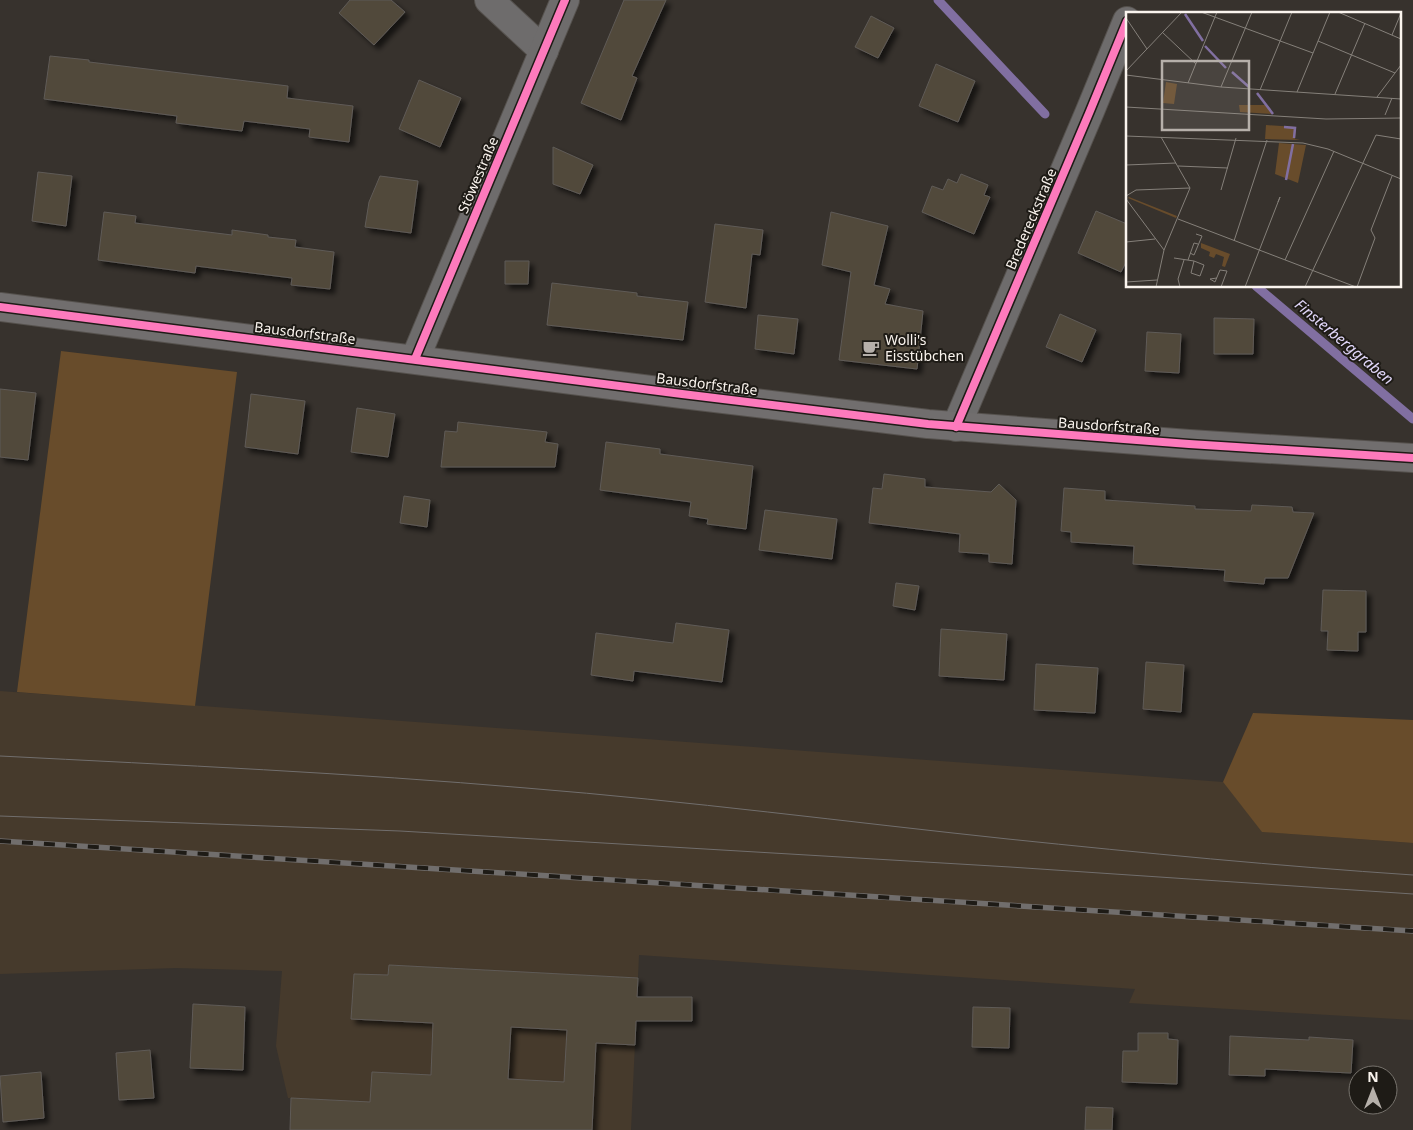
<svg xmlns="http://www.w3.org/2000/svg" width="1413" height="1130" font-family="'Noto Sans',sans-serif">
	<style>
		.built { fill: #463a2c }
		.green { fill: #684c2b }
		.lines { fill: none; stroke-linecap: round; stroke-linejoin: round }
		.stream { stroke: #816fa1; stroke-width: 9 }
		.building { fill: #51483a; stroke: #5f5b57; fill-rule: evenodd; filter: url(#shadow) }
		.street-casing { stroke: #55514d; stroke-width: 30 }
		.secondary-casing { stroke: #55514d; stroke-width: 30 }
		.street { stroke: #6e6c6c; stroke-width: 28 }
		.secondary { stroke: #716e6e; stroke-width: 28 }
		.tram { stroke: #716e6d; stroke-width: 1 }
		.rail-casing { stroke: #716e6d; stroke-width: 5.5 }
		.rail { stroke: #1e1b16; stroke-width: 4; stroke-dasharray: 11; stroke-linecap: butt }
		.cycleway-casing { stroke: #1e1b16; stroke-width: 11 }
		.cycleway { stroke: #fd7abc; stroke-width: 8 }
		.labels { text-anchor: middle; stroke-width: 4; stroke-linejoin: round; paint-order: stroke }
		.street-label { font-size: 14px; fill: #faf4ee; stroke: #1e1b16 }
		.poi-label { font-size: 14px; fill: #faf4ee; stroke: #1e1b16; text-anchor: start }
		.water-label { font-size: 15px; font-style: italic; fill: #e1d7f9; stroke: #1e1b16 }
		.inset-river { fill: none; stroke: #816fa1; stroke-width: 2.5 }
		.inset-road { fill: none; stroke: #85807a; stroke-width: 1 }
		.view { fill: #b6b0aa; fill-opacity: 0.15; stroke: #b6b0aa; stroke-width: 2.5 }
		.inset-edge { fill: none; stroke: #faf4ee; stroke-width: 2.5 }
	</style>
	<defs>
		<filter id="shadow"><feDropShadow dx="4.5" dy="4.5" stdDeviation="2.5" flood-color="#0009"/></filter>
	</defs>
	<rect width="100%" height="100%" fill="#37322d"/>
	<polygon class="built" points="0,691 1223,782 1263,832 1413,843 1413,1020 1129,1003 1135,989 639,955 631,1130 334,1130 336,1100 288,1098 276,1046 282,971 176,968 0,974"/>
	<g class="green">
		<polygon points="61,351 237,372 195,706 17,692"/>
		<polygon points="1253,713 1413,720 1413,843 1262,832 1223,782"/>
	</g>
	<g class="lines">
		<g class="stream">
			<polyline points="938,0 1045,114"/>
			<polyline points="1256,286 1413,419"/>
		</g>
	</g>
	<g class="building">
		<polygon points="350,0 391,0 405,12 374,45 339,13"/>
		<polygon points="624,0 666,0 632,76 637,78 621,120 581,103"/>
		<polygon points="871,16 894,28 878,58 855,47"/>
		<polygon points="50,56 89,60 89,62 288,86 287,98 353,106 349,142 309,137 310,129 244,121 242,131 216,128 176,123 177,116 44,99"/>
		<polygon points="936,64 975,81 958,122 919,106"/>
		<polygon points="419,80 461,98 440,147 399,129"/>
		<polygon points="553,147 593,165 580,194 553,184"/>
		<polygon points="38,172 72,176 66,226 32,221"/>
		<polygon points="961,174 988,185 984,195 990,197 974,234 922,212 932,186 943,190 948,179 957,183"/>
		<polygon points="380,176 418,181 411,233 365,227 369,202"/>
		<polygon points="1096,211 1127,224 1127,260 1121,272 1078,253"/>
		<polygon points="104,212 136,216 135,223 232,235 232,230 268,235 268,237 296,240 295,247 334,252 330,289 291,285 292,278 196,266 195,273 98,260"/>
		<polygon points="831,212 888,226 874,285 890,289 885,304 923,311 917,369 839,360 851,272 822,265"/>
		<polygon points="715,224 763,230 760,255 752,254 746,308 705,302"/>
		<polygon points="505,261 529,261 528,284 505,284"/>
		<polygon points="552,283 637,293 637,296 688,302 683,340 547,325"/>
		<polygon points="1060,314 1096,330 1082,362 1046,347"/>
		<polygon points="758,315 798,319 794,354 755,349"/>
		<polygon points="1214,318 1254,319 1253,354 1214,354"/>
		<polygon points="1147,332 1181,334 1179,373 1145,371"/>
		<polygon points="0,389 36,393 28,460 0,457"/>
		<polygon points="251,394 305,401 298,454 245,447"/>
		<polygon points="357,408 395,414 388,457 351,452"/>
		<polygon points="458,422 547,432 545,442 558,444 555,467 441,467 445,431 457,432"/>
		<polygon points="606,442 660,449 660,454 753,466 746,529 707,524 708,519 689,516 691,502 600,490"/>
		<polygon points="884,474 925,479 925,487 991,492 999,484 1016,500 1012,564 989,562 989,554 959,552 960,534 869,523 873,488 882,489"/>
		<polygon points="1064,488 1105,491 1105,500 1195,506 1195,509 1251,511 1252,505 1292,507 1293,512 1314,513 1288,578 1265,578 1264,584 1224,581 1225,570 1133,564 1134,546 1071,542 1071,532 1061,531"/>
		<polygon points="404,496 430,500 427,527 400,523"/>
		<polygon points="765,510 837,519 832,559 759,550"/>
		<polygon points="896,583 919,586 915,610 893,606"/>
		<polygon points="1323,590 1366,591 1366,632 1358,632 1358,651 1327,650 1328,631 1321,631"/>
		<polygon points="676,623 729,630 722,682 634,671 633,681 591,675 596,633 673,643"/>
		<polygon points="941,629 1007,634 1004,680 939,676"/>
		<polygon points="1146,662 1184,665 1181,712 1143,709"/>
		<polygon points="1036,664 1098,668 1095,713 1034,710"/>
		<path d="M389 965 638 978 637 997H692V1021H636L635 1045 596 1043 592 1130H290L291 1098 370 1102 372 1072 431 1075 433 1023 351 1019 354 974 388 975ZM511 1027 567 1030 564 1082 508 1079Z"/>
		<polygon points="193,1004 245,1007 243,1070 190,1068"/>
		<polygon points="973,1007 1010,1008 1009,1048 972,1047"/>
		<polygon points="1138,1033 1168,1033 1168,1039 1178,1040 1177,1084 1122,1082 1123,1051 1138,1051"/>
		<polygon points="1230,1036 1309,1040 1309,1037 1353,1040 1351,1073 1265,1069 1265,1076 1229,1075"/>
		<polygon points="150,1050 154,1098 119,1100 116,1053"/>
		<polygon points="41,1072 44,1118 3,1122 0,1076"/>
		<polygon points="1086,1107 1113,1108 1112,1130 1085,1130"/>
	</g>
	<g class="lines">
		<g class="street-casing">
			<g id="street">
				<polyline points="489,0 544,51"/>
				<polyline points="415,359 565,0"/>
				<polyline points="956,427 1090,111 1127,21"/>
			</g>
		</g>
		<g class="secondary-casing">
			<polyline id="secondary" points="0,307 682,394 928,424 1189,444 1413,458"/>
		</g>
		<use href="#street" class="street"/>
		<use href="#secondary" class="secondary"/>
		<g class="tram">
			<path d="M0 756C176 765 351 773 526 788 688 801 848 822 1008 839 1143 853 1278 866 1413 875"/>
			<polyline points="0,816 400,831 1010,867 1413,894"/>
		</g>
		<g class="rail-casing">
			<polyline id="rail" points="0,841 1413,931"/>
		</g>
		<use href="#rail" class="rail"/>
		<g class="cycleway-casing">
			<g id="cycleway">
				<polyline points="0,307 682,394 928,424 1189,444 1413,458"/>
				<polyline points="415,359 565,0"/>
				<polyline points="956,427 1090,111 1127,21"/>
			</g>
		</g>
		<use href="#cycleway" class="cycleway"/>
	</g>
	<defs>
		<g id="cafe-bare" transform="scale(1.35)"><path d="M-5.5-4.5H6V0H3Q3 3.5 0 3.5H-2.5Q-5.5 3.5-5.5 0ZM3-3.2v2h1.7v-2ZM-6 4.5H4V6H-6Z" fill="#b6b0aa" stroke="#1e1b16" stroke-width="2.5" paint-order="stroke"/></g>
	</defs>
	<g fill-rule="evenodd">
		<use href="#cafe-bare" x="871" y="348"/>
	</g>
	<g class="labels">
		<g class="street-label">
			<text transform="translate(478 175) rotate(-67)" y="5">Stöwestraße</text>
			<text transform="translate(1031 219) rotate(-67)" y="5">Bredereckstraße</text>
			<text transform="translate(305 333) rotate(7)" y="5">Bausdorfstraße</text>
			<text transform="translate(707 384) rotate(7)" y="5">Bausdorfstraße</text>
			<text transform="translate(1109 426) rotate(4)" y="5">Bausdorfstraße</text>
		</g>
		<g class="poi-label">
			<text x="885" y="345">Wolli's<tspan x="885" dy="16">Eisstübchen</tspan></text>
		</g>
		<g class="water-label">
			<text transform="translate(1344 342) rotate(40)" y="5">Finsterberggraben</text>
		</g>
	</g>
	<g transform="translate(1126 12)">
		<rect width="275" height="275" fill="#37322d"/>
		<path d="M40 70 51 72 48 92 37 91ZM113 93H139L147 102 114 100ZM140 113 170 115 169 127 174 128 139 127ZM153 131 180 133 172 171 149 162ZM2 186 3 185 51 204 50 206ZM75 231 104 242 99 255 96 254 98 245 90 242 88 246 83 244 84 240 75 236Z" fill="#684c2b"/>
		<path class="inset-river" d="M59 2 77 29M79 34 100 56M106 60 123 75M131 81 147 102M158 115 169 116 168 126M160 168 167 132"/>
		<path class="inset-road" d="M75 0 187 41M212 0 275 27M0 6 21 37M36 20 70 52M266 23 275 1M192 29 269 61M0 59 56 0M0 63 95 75 275 87M62 71 91 0M95 75 126 0M134 78 166 0M171 80 204 0M209 82 239 11M251 85 275 53M0 95 200 107 275 106M259 103 266 86M0 124 177 131 202 137 275 167M0 153 50 151M52 154 102 156M95 178 110 126M0 184 10 178 64 176M0 187 38 238M52 207 230 275M108 229 141 128M0 230 29 227M64 241 68 243 76 224 70 222M48 246 68 249 78 253 74 264 65 261 68 249M62 248 68 231 72 232M159 248 208 139M91 266 84 267 89 270 94 258 101 259 95 275M0 270 31 268M30 275 38 238 64 176 35 125M54 275 52 267 58 248M119 275 154 185 152 190M179 275 250 123 275 127M231 275 249 226 245 218 266 164"/>
		<path class="view" d="M36 49H123V118H36Z"/>
		<rect width="275" height="275" class="inset-edge"/>
	</g>
	<g transform="translate(1373 1090)"><circle r="24" fill="#1e1b16" stroke="#76726c"/>
	<path d="M0-4L9 19L0 12L-9 19Z" fill="#b6b0aa"/>
	<text y="-8" font-size="14" font-weight="bold" text-anchor="middle" fill="#faf4ee">N</text>
	</g>
</svg>
